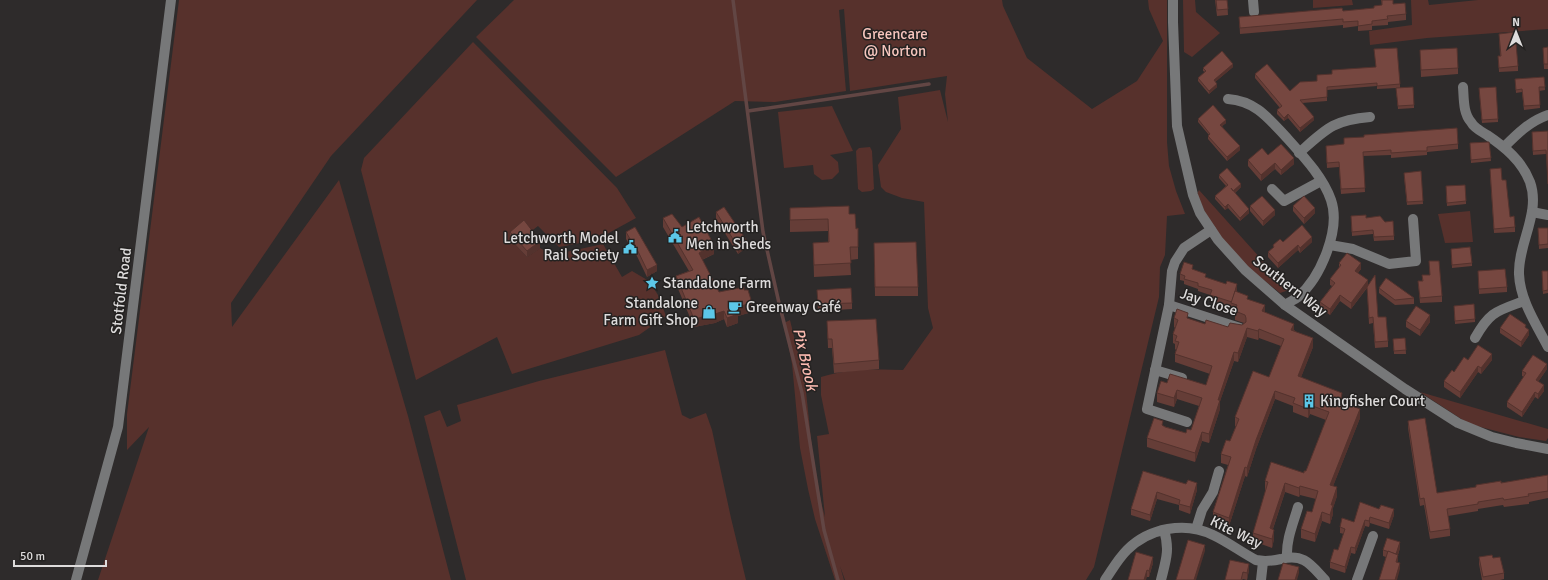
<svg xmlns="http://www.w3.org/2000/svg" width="1548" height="580" font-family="Signika,sans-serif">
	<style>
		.green { fill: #57312c }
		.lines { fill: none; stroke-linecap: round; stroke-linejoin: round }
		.stream { stroke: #624644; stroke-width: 3.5 }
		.minor { stroke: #777879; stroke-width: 10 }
		.wall { fill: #653d37 }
		.shaded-wall { fill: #53322d }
		.building { fill: #764740; stroke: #53322d }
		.labels { text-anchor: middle; stroke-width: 3; stroke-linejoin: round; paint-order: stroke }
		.park-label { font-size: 15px; fill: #f6c5bd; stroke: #242221 }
		.poi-label { font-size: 15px; fill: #dedcdc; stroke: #242221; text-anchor: start }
		.street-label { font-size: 15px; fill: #dedcdc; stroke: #242221 }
		.water-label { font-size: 16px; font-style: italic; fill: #fbbab0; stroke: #242221 }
	</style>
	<rect width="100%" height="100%" fill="#2e2b2b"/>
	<g class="green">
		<polygon points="179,0 477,0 331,156 231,303 232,327 339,180 408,416 451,580 98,580 149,427 127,450 127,414"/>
		<path d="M514 0H1002L1003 6 1027 58 1092 109 1137 81 1163 41 1149 9 1148 0H1167V142L1169 166 1176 191 1185 214 1167 216 1165 255 1160 267 1159 297 1094 567 1086 580H845L840 566 844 580H835L815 519 808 489 800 448 792 364 784 323 790 320 805 382 812 449 821 502 825 517 817 436 829 434 821 395V377C847 369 876 369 903 370L933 328 928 308 924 202 902 198 886 192 881 187 878 165 901 129 898 97 940 90 948 122 945 94 947 76 850 91 844 9 839 10 846 91 775 102 735 101 616 177 476 37Z"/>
		<polygon points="1183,0 1195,0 1196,12 1220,33 1192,57 1184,52"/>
		<polygon points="1313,0 1352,0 1353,5 1313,8"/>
		<polygon points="1411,0 1428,0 1429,5 1478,0 1548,0 1548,29 1427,38 1370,45 1369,31 1412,25"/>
		<polygon points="473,42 617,188 636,218 596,240 559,247 538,226 529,233 510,239 527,257 540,248 552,255 603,244 622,277 632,271 649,281 658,295 666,316 639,335 512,374 497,337 416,380 361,170 364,158"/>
		<polygon points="832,106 853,151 830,155 838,162 839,172 832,179 822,180 814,174 813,165 784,168 778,112"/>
		<polygon points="870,147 872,151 874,189 871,191 862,192 858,189 856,151 859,148"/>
		<path d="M1199 190 1289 290 1280 293C1260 277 1238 260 1221 241 1210 228 1204 209 1197 194Z"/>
		<polygon points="1470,211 1473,242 1445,243 1438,214"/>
		<polygon points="665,350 682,415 690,419 706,413 712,430 731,518 746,580 466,580 424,416 440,410 447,427 461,421 457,405 539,381"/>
		<polygon points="1420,392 1548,429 1548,438 1546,441 1519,437 1469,424"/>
	</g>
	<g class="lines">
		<g class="stream">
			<polyline points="733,0 763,232 779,303 802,393 824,530 838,580"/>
			<polyline points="748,111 929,84"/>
		</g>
		<g class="minor">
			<polyline points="1173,0 1173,22 1177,126 1193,195 1200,213 1218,240 1245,270 1285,305 1405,389 1458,423 1492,437 1516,443 1548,449"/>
			<polyline points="1253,0 1254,12"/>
			<path d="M1463 87C1464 99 1463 113 1471 122 1474 128 1482 132 1487 135 1505 147 1522 161 1530 182 1541 213 1518 243 1519 274 1520 300 1536 324 1548 347"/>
			<path d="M1228 99C1256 101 1269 119 1287 138 1303 156 1323 177 1331 200 1341 229 1321 277 1298 297 1294 300 1289 302 1285 305"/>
			<path d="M1504 147C1517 134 1530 121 1548 115"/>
			<path d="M1299 153C1326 129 1333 120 1370 117"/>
			<polyline points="1272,189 1284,201 1321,181"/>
			<polyline points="1532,212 1548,215"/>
			<polyline points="1330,245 1353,249 1389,264 1416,261 1413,219"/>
			<polyline points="1169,305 1240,328"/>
			<path d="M1475 338C1490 311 1497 311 1524 301"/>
			<polyline points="1155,370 1182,378"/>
			<polyline points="1187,422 1147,409 1169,305 1172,271 1175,262 1184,248 1211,230"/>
			<polyline points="1196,529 1202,510 1213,492 1219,471"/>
			<path d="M1287 557C1286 540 1293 524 1298 507"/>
			<polyline points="76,580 118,427 171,0"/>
			<path d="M1105 580C1112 570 1118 559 1127 550 1149 528 1185 521 1213 535 1228 542 1241 552 1256 560 1265 562 1272 561 1281 559 1304 553 1311 565 1325 580"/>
			<path d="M1161 580C1166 560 1170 550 1164 530"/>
			<polyline points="1261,580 1263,562"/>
			<polyline points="1357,580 1373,536"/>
		</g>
	</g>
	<g class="wall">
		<polygon points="1215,0 1227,0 1228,15 1217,16"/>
		<polygon points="1381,0 1393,0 1393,4 1406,14 1406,20 1388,22 1388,25 1372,26 1372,30 1358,31 1358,26 1343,28 1343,25 1240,34 1239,17 1343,11 1374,8 1382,5"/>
		<polygon points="1499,34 1518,66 1518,71 1499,72 1498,56 1500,56"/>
		<polygon points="1548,47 1548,69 1544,69 1543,48"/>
		<polygon points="1420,50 1458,68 1458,74 1421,77"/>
		<polygon points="1233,67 1215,82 1217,87 1209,94 1198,81 1198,78 1205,72 1203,71 1203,68"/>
		<polygon points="1255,74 1290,91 1317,81 1317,75 1400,84 1400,88 1414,105 1414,108 1398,109 1396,88 1377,89 1377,86 1327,90 1327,101 1302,103 1314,120 1300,132 1288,118 1284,121 1277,114 1277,110 1280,108 1255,78"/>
		<polygon points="1544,77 1545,90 1539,91 1540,108 1524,110 1522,92 1516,93 1515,79"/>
		<polygon points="1479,91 1498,119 1498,122 1482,123"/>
		<polygon points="1198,119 1226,123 1222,126 1240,150 1227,161 1208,139 1208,136 1209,135 1198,122"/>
		<polygon points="1548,131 1546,154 1533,155 1532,136"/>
		<polygon points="1489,142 1491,161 1471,163 1470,143"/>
		<polygon points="1458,144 1458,149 1427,152 1427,155 1391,158 1391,155 1363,156 1365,192 1341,194 1339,167 1327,168 1326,146"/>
		<polygon points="1268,155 1294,164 1281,175 1275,169 1261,181 1248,166 1248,160"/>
		<polygon points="1421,171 1423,204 1407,205 1404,176"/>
		<polygon points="1490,173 1502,180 1510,217 1515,227 1515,232 1494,233"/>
		<polygon points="1219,175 1241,187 1235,193 1249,213 1240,221 1228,208 1225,210 1215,199 1215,196 1226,186 1219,178"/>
		<polygon points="1446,189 1466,201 1466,204 1447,206"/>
		<polygon points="1250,206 1275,215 1263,226 1250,211"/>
		<polygon points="1293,206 1315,213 1304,224 1293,211"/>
		<polygon points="790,208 849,214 856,229 858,228 858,259 850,260 851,275 814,277 813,243 828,242 828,231 790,232"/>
		<polygon points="716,212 747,247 738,254 716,219"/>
		<polygon points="1351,216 1366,218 1394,236 1394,240 1374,241 1373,234 1352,236"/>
		<polygon points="663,218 682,227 714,254 702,260 719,292 744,290 752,312 738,316 738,323 727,327 724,319 715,323 694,327 676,284 676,276 689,271 663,227"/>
		<polygon points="1538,228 1548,228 1548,248 1539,249"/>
		<polygon points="510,232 540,248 527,257 510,239"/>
		<polygon points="626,232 657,271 647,277 634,250 633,250 626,239"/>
		<polygon points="1283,242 1312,242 1300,253 1298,250 1278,268 1268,257 1268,252 1273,248 1273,245"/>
		<polygon points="874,243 918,287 918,296 875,296"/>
		<polygon points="1451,249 1472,263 1472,266 1452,268"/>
		<polygon points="1429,261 1442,296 1442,302 1420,303 1418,281 1422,281 1422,275 1430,275"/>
		<polygon points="1339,263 1361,269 1358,273 1368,285 1378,317 1388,341 1388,347 1375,348 1373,323 1369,324 1367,288 1351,309 1340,301 1330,315 1320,308 1320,302 1332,286 1330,285 1330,279 1339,268"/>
		<polygon points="1193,270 1206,278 1237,290 1237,292 1265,312 1294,330 1313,347 1301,377 1342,399 1357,408 1360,418 1333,486 1337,496 1333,508 1333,514 1330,524 1322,521 1315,542 1301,538 1301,529 1312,512 1316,499 1300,495 1299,497 1285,492 1273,529 1274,539 1272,548 1253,541 1253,533 1266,490 1265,490 1265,481 1304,473 1306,471 1326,420 1310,414 1308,418 1293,412 1293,406 1275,399 1256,449 1247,477 1245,476 1229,526 1213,521 1213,512 1228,465 1221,463 1221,454 1230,441 1236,426 1235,426 1235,417 1269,377 1281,346 1259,338 1258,340 1247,337 1238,362 1234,361 1220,401 1220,409 1209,443 1202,441 1195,462 1147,447 1147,438 1163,426 1186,433 1191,430 1199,406 1177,399 1174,407 1157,402 1157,393 1167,383 1206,385 1210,374 1175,362 1175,354 1176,350 1175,349 1175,344 1173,343 1173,334 1175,328 1174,327 1174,318 1188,319 1205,324 1228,327 1242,325 1244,323 1235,320 1235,313 1231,312 1231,307 1210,301 1210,295 1198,291 1198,289 1184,284 1184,281 1180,280 1180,274"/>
		<polygon points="1478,271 1507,287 1507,292 1479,294"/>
		<polygon points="1548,271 1548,293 1543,294 1542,275"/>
		<polygon points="1379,288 1414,298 1414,304 1395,305 1379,293"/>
		<polygon points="817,290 852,303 852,309 818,311"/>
		<polygon points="1454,309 1475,319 1475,322 1455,324"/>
		<polygon points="827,321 879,360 879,369 834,373 832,348 828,348"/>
		<polygon points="1406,321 1430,322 1420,336 1406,327"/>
		<polygon points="1500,328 1526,328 1529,335 1521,347 1500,333"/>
		<polygon points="1405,338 1406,354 1394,354 1393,339"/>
		<polygon points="1468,360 1492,360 1481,374 1478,372 1460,398 1444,387 1444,381 1454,372"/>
		<polygon points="1547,369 1538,382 1544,391 1538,399 1535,397 1522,417 1507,407 1507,402 1524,377 1522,376 1522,371"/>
		<polygon points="1408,421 1437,493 1501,483 1548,475 1548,498 1529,502 1529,504 1504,507 1503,505 1478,509 1478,511 1448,516 1450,529 1450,536 1430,539 1424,505 1420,506 1408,428"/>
		<polygon points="1143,471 1197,490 1190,514 1179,510 1179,505 1157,499 1150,521 1131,515 1131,509"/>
		<polygon points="1379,509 1394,515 1389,529 1370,523 1369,527 1365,526 1355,554 1351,553 1345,573 1330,568 1330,562 1338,550 1344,534 1340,533 1340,527 1354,522"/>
		<polygon points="1400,548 1398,555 1397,562 1400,569 1386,557 1383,556 1383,550"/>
		<polygon points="1479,557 1493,558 1504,573 1504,579 1500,580 1482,580 1479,564"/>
		<polygon points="1153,563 1149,577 1147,577 1128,580"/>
		<polygon points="1249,570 1247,580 1243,579 1242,580 1225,580"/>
	</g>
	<g class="shaded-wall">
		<polygon points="1233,64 1233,67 1214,83 1214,80"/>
		<polygon points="1217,84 1217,87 1209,94 1209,91"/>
		<polygon points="1288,114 1288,118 1284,121 1284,118"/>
		<polygon points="1314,117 1314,120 1300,132 1300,128"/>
		<polygon points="1226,120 1226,123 1220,128 1220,125"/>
		<polygon points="1240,146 1240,150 1227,161 1227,157"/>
		<polygon points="1294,158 1294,164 1281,175 1281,170"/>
		<polygon points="1275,163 1275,169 1261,181 1261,175"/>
		<polygon points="1241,184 1241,187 1233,194 1233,191"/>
		<polygon points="1228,204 1228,208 1225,210 1225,207"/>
		<polygon points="1315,208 1315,213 1304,224 1304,218"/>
		<polygon points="1249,209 1249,213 1240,221 1240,218"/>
		<polygon points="1275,210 1275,215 1263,226 1263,221"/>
		<polygon points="1312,237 1312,242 1300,253 1300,248"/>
		<polygon points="540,241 540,248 527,257 527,251"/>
		<polygon points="747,241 747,247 738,254 738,247"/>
		<polygon points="634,243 634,250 633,250 633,244"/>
		<polygon points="714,245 714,254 699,261 699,253"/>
		<polygon points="1298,245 1298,250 1278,268 1278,263"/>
		<polygon points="1361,263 1361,269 1355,276 1355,271"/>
		<polygon points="657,265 657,271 647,277 647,270"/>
		<polygon points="1368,280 1368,286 1351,309 1351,303"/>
		<polygon points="1237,284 1237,290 1233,303 1232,303"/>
		<polygon points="1340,295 1340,301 1330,315 1330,309"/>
		<polygon points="752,303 752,312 738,316 738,323 727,327 727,318 737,307"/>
		<polygon points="1265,305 1265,314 1262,311"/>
		<polygon points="724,311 724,319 715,323 694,327 694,319"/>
		<polygon points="1430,315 1430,322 1420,336 1420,330"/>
		<polygon points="1294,324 1294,333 1291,330"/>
		<polygon points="1247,328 1247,337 1238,362 1238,353"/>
		<polygon points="1259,329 1259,338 1258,340 1258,331"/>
		<polygon points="1529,330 1529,335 1521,347 1521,342"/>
		<polygon points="1313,338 1313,347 1298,385 1298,376"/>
		<polygon points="1234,352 1234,361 1220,401 1220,409 1209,443 1209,434 1218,400"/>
		<polygon points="1492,354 1492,360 1481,374 1481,368"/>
		<polygon points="1547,364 1547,369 1536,385 1536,380"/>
		<polygon points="1478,366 1478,372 1460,398 1460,392"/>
		<polygon points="1544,385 1544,391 1538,399 1538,394"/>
		<polygon points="1177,390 1177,399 1174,407 1174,398"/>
		<polygon points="1275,391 1275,399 1256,449 1247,477 1247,468 1256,440"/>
		<polygon points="1535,392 1535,397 1522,417 1522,412"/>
		<polygon points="1310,405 1310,414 1308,418 1308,409"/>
		<polygon points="1360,409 1360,418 1330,494 1330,485"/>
		<polygon points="1202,432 1202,441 1195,462 1195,453"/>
		<polygon points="1245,467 1245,476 1229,526 1229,518"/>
		<polygon points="1197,483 1197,490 1190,514 1190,507"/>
		<polygon points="1285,483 1285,492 1270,537 1270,528"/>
		<polygon points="1300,486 1300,495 1299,497 1299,488"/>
		<polygon points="1337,487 1337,496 1333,508 1333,514 1330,524 1330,515 1331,505"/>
		<polygon points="1157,492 1157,499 1150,521 1150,515"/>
		<polygon points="1394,509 1394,515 1389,529 1389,523"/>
		<polygon points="1322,512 1322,521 1315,542 1315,534"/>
		<polygon points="1370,517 1370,523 1369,527 1369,521"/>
		<polygon points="1365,520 1365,526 1355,554 1355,548"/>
		<polygon points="1274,530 1274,539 1272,548 1272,539"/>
		<polygon points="1400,542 1400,548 1396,560 1396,554"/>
		<polygon points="1205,545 1205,551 1196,580 1194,580"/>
		<polygon points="1351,547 1351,553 1345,573 1345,567"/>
		<polygon points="1398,555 1398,561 1396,568 1396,562"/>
		<polygon points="1153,557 1153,563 1149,577 1149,571"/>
		<polygon points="1400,563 1400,569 1397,580 1395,580"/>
		<polygon points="1249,564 1249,570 1247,580 1247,573"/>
		<polygon points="1299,567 1299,573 1297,580 1295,580"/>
		<polygon points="1147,570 1147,577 1146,580 1144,580"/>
	</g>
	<g class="building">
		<polygon points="1216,0 1227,0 1228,9 1217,10"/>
		<polygon points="1382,0 1393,0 1393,4 1405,3 1406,14 1387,16 1388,19 1372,21 1372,24 1358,26 1358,21 1343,22 1343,19 1240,28 1239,17 1342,8 1343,11 1374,8 1374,6 1382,5"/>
		<polygon points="1515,32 1518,66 1499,68 1498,56 1501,56 1499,34"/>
		<polygon points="1548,47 1548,64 1544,64 1543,48"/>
		<polygon points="1397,48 1400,84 1377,86 1377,83 1327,87 1327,97 1300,100 1314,117 1300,128 1288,114 1284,118 1277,110 1282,106 1255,74 1267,64 1290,91 1300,82 1317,81 1317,75 1332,74 1332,70 1376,67 1374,49"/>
		<polygon points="1457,48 1458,68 1421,70 1420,50"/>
		<polygon points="1222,51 1233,64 1214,80 1217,84 1209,91 1198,78 1206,71 1203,68"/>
		<polygon points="1544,77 1545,87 1539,87 1540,105 1524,106 1522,89 1516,90 1515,79"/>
		<polygon points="1413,87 1414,105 1398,106 1396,88"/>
		<polygon points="1496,87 1498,119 1482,120 1479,88"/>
		<polygon points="1213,105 1226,120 1220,125 1240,146 1227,157 1208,136 1210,134 1198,119"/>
		<polygon points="1457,128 1458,144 1427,147 1427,151 1418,151 1391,153 1391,150 1363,152 1365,188 1341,189 1339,162 1327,163 1326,146 1344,144 1344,138 1364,137 1364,135"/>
		<polygon points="1548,131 1548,184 1546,150 1533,151 1532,132"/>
		<polygon points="1489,142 1491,158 1471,160 1470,143"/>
		<polygon points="1281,144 1294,158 1281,170 1275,163 1261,175 1248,160 1262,148 1268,155"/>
		<polygon points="1227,168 1241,184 1233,191 1231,188 1249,209 1240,218 1228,204 1225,207 1215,196 1228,185 1219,175"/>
		<polygon points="1501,168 1502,180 1506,180 1510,217 1514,216 1515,227 1494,229 1490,169"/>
		<polygon points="1421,171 1423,201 1407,202 1404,173"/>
		<polygon points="1465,185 1466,201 1447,203 1446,186"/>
		<polygon points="1262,196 1275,210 1263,221 1250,206"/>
		<polygon points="1304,196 1315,208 1304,218 1293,206"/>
		<polygon points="849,206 849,214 855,214 856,229 858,228 858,247 850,247 851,263 814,265 813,243 829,242 828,219 790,220 790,208"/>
		<polygon points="724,207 747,241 738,247 716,212"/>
		<polygon points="672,214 682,227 699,217 714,245 699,253 719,292 744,287 744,290 748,290 752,303 737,307 738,314 727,318 724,311 715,314 694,319 676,276 693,270 663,218"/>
		<polygon points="1366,215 1366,218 1380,216 1385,222 1393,221 1394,236 1374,237 1373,230 1352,232 1351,216"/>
		<polygon points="524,220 540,241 527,251 510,232"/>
		<polygon points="1302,225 1312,237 1300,248 1298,245 1278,263 1268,252 1274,247 1273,245 1280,239 1283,242"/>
		<polygon points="635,227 657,265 647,270 634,243 633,244 626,232"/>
		<polygon points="1538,228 1548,228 1548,244 1539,245"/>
		<polygon points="916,242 918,287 875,287 874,243"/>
		<polygon points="1470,247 1472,263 1452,265 1451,249"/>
		<polygon points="1347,253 1361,263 1355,271 1368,280 1351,303 1340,295 1330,309 1320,302 1335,283 1330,279 1341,265 1339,263"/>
		<polygon points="1429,261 1439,261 1442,296 1420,298 1418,281 1423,281 1422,275 1430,275"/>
		<polygon points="1184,262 1193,265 1192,269 1206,274 1205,277 1226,284 1227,281 1237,284 1232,302 1210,295 1212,290 1198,286 1198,283 1184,279 1185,276 1180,274"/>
		<polygon points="1505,269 1507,287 1479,289 1478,271"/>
		<polygon points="1542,271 1548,271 1548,290 1543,291"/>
		<polygon points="1375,275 1378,317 1386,317 1388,341 1375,342 1373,317 1369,318 1367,287"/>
		<polygon points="1386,278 1414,298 1395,300 1379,288"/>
		<polygon points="851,288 852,303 818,304 817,290"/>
		<polygon points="1235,291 1248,296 1247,299 1265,305 1262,311 1294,324 1291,330 1313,338 1298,376 1342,393 1341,398 1357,404 1355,407 1360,409 1330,485 1337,487 1331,505 1333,505 1330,515 1322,512 1315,534 1301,529 1307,511 1312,512 1318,491 1300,486 1299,488 1285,483 1270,528 1274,530 1272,539 1253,533 1268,482 1265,481 1271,462 1304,473 1304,471 1306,471 1329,412 1310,405 1308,409 1293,403 1295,398 1275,391 1256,440 1247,468 1245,467 1229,518 1213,512 1231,457 1221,454 1226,440 1230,441 1239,419 1235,417 1253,371 1269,377 1284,339 1259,329 1258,331 1247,328 1238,353 1234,352 1218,400 1220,400 1209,434 1202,432 1195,453 1147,438 1154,418 1163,421 1162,425 1165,427 1186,433 1187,429 1191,430 1202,398 1177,390 1174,398 1157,393 1161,381 1167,383 1170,374 1206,385 1212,366 1175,354 1179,342 1175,341 1177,336 1173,334 1178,320 1174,318 1177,309 1188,313 1187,318 1205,324 1206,320 1228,327 1230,323 1242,325 1246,322 1246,318 1245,315 1235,311 1237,305 1231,303"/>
		<polygon points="1474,304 1475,319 1455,321 1454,306"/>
		<polygon points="1416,306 1430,315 1420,330 1406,321"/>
		<polygon points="1510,314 1526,325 1525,327 1529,330 1521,342 1500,328"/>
		<polygon points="876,319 879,360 834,364 832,339 828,339 827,321"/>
		<polygon points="1405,338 1406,350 1394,351 1393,339"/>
		<polygon points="1478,345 1492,354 1481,368 1478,366 1460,392 1444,381 1452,370 1454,372 1464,357 1468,360"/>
		<polygon points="1533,355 1547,364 1536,380 1544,385 1538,394 1535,392 1522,412 1507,402 1526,373 1522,371"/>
		<polygon points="1425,418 1437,493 1476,487 1476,485 1501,481 1501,483 1548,475 1548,491 1528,494 1529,496 1504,500 1503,498 1478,502 1478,504 1447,509 1450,529 1430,532 1424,498 1420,499 1408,421"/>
		<polygon points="1143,471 1186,484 1188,480 1197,483 1190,507 1179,504 1180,500 1157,492 1150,515 1131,509"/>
		<polygon points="1360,502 1379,509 1381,505 1394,509 1389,523 1370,517 1369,521 1365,520 1355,548 1351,547 1345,567 1330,562 1334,549 1338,550 1345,529 1340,527 1342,518 1354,522"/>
		<polygon points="1387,538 1400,542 1396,554 1383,550"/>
		<polygon points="1188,540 1205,545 1194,580 1176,580"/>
		<polygon points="1388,551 1398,555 1396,562 1400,563 1395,580 1379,580"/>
		<polygon points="1136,552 1153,557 1149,571 1147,570 1144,580 1128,580"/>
		<polygon points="1492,555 1493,558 1500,557 1504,573 1483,577 1479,557"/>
		<polygon points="1230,560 1249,564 1247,573 1243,572 1241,580 1225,580"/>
		<polygon points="1283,563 1299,567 1295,580 1278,580"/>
	</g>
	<defs>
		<g id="civic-bare" transform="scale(1.08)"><path d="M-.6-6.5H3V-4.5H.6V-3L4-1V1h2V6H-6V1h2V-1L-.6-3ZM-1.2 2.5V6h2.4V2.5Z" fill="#5cc7e8" stroke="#242221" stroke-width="2.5" paint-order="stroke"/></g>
		<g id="sight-bare" transform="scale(1.08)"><path d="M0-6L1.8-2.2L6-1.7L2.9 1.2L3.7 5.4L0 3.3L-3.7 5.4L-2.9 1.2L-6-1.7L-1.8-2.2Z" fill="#5cc7e8" stroke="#242221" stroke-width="2.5" paint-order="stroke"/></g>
		<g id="cafe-bare" transform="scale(1.08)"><path d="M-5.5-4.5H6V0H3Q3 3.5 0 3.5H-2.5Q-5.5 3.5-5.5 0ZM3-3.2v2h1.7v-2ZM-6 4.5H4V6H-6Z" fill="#5cc7e8" stroke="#242221" stroke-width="2.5" paint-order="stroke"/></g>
		<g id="shop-bare" transform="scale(1.08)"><path d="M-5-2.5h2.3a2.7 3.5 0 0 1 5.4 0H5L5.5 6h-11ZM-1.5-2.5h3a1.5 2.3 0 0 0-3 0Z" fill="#5cc7e8" stroke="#242221" stroke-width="2.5" paint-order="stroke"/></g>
		<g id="building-bare" transform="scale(1.08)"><path d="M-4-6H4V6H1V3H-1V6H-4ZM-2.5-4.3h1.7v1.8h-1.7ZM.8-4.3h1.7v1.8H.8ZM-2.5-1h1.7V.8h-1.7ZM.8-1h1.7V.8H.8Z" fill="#5cc7e8" stroke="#242221" stroke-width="2.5" paint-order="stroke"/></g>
	</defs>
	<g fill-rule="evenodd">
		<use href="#civic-bare" x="675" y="236"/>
		<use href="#civic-bare" x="630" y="247"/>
		<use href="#sight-bare" x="652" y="283"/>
		<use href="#cafe-bare" x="735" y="307"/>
		<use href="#shop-bare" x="709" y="312"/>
		<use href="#building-bare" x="1309" y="401"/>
	</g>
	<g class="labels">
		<g class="park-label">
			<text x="895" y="39">Greencare<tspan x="895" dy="17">@ Norton</tspan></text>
		</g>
		<g class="poi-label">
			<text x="686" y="232">Letchworth<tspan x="686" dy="17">Men in Sheds</tspan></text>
			<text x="619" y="243" text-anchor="end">Letchworth Model<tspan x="619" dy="17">Rail Society</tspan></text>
			<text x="663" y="288">Standalone Farm</text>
			<text x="698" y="308" text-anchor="end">Standalone<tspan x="698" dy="17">Farm Gift Shop</tspan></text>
			<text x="746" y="312">Greenway Café</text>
			<text x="1320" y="406">Kingfisher Court</text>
		</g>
		<g class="street-label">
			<text transform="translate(1290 286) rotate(38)" y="5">Southern Way</text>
			<text transform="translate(121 291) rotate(-83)" y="5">Stotfold Road</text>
			<text transform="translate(1209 302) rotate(18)" y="5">Jay Close</text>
			<text transform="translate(1236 532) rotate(26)" y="5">Kite Way</text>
		</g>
		<g class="water-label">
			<text transform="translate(806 359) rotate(77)" y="6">Pix Brook</text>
		</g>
	</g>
	<g transform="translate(1516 32)" stroke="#242221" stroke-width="3" paint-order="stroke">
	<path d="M0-3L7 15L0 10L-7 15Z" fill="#dedcdc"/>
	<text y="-6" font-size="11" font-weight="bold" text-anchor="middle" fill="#dedcdc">N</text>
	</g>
	<path d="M14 560v6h92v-6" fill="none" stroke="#dedcdc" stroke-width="2"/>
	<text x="20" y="560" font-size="12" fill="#dedcdc" stroke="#242221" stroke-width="3" paint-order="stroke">50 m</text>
</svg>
